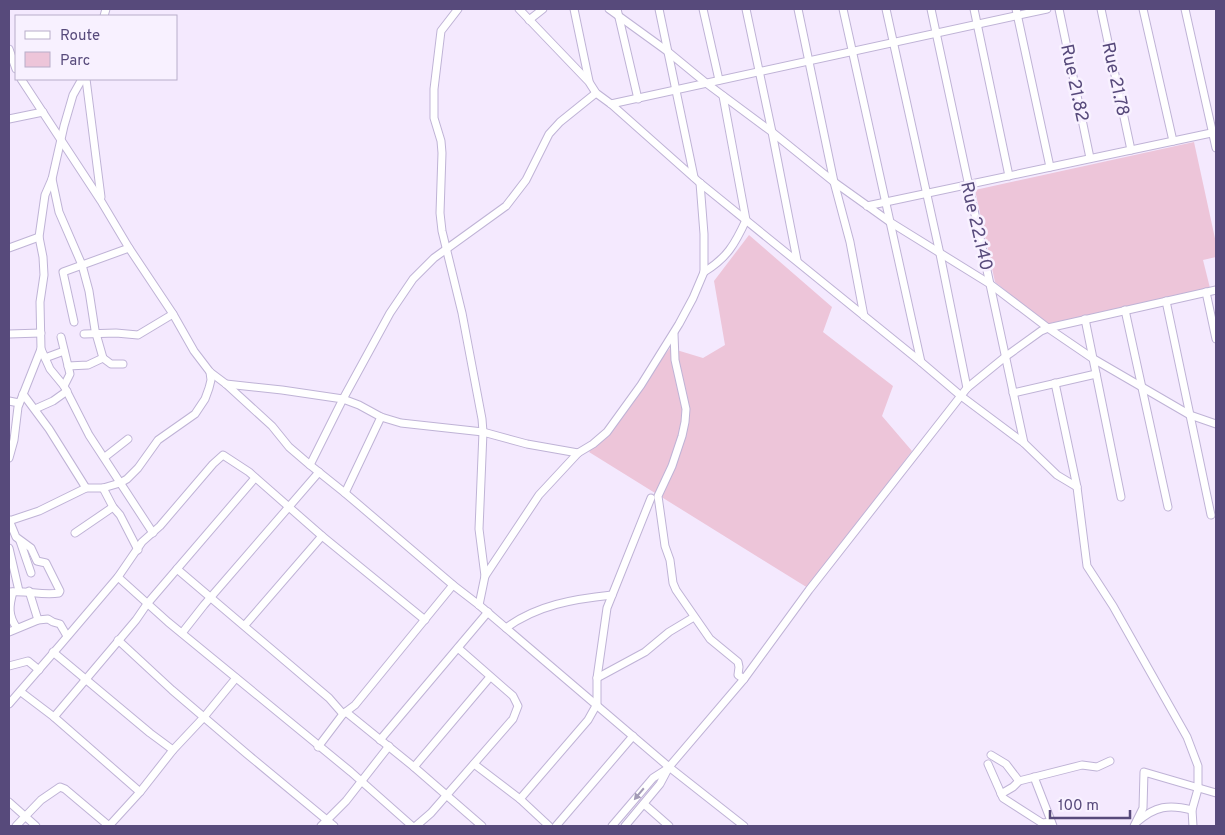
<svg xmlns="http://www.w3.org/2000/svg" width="1225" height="835" font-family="Overpass,sans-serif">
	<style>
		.green { fill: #edc5d9 }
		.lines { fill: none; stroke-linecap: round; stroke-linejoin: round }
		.minor-casing { stroke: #bfb3d6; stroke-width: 9 }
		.minor { stroke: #fff; stroke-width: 7 }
		.oneway { fill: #a39bb6 }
		.labels { text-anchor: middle; stroke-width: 5; stroke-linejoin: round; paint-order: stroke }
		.street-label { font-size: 18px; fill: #574a7b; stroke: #f8f1ff }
	</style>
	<rect width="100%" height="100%" fill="#f4e9fe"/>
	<g class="green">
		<polygon points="1194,142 1216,243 1216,257 1203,260 1210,288 1047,324 995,282 975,190"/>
		<polygon points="749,235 832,307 823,332 893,386 882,416 912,451 808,588 589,452 670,348 703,358 725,345 714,281"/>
	</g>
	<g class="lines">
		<g class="minor-casing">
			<g id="minor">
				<polyline points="458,9 441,31 434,89 434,118 441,141 442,153 440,213 442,231 462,313 482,419 483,432 479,529 485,576 479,605"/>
				<polyline points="519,9 589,82 596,93 611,104 700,183 921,362 961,396 1024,443 1057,475 1077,487"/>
				<polyline points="574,9 589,81"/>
				<polyline points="609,9 667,51 706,83 772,132 834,182 890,222 990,284 1048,328 1092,358 1190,415 1216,424"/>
				<polyline points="617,9 638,99"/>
				<polyline points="659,9 694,177"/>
				<polyline points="703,9 719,80"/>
				<polyline points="746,9 772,132 797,260"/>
				<polyline points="798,9 834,182 850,242 864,316"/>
				<polyline points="843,9 921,362"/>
				<polyline points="886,9 940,254 967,388"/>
				<polyline points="931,9 1024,443"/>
				<polyline points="974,9 1009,176"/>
				<polyline points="1016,9 1050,167"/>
				<polyline points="1059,9 1090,158"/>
				<polyline points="1101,9 1131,150"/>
				<polyline points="1143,9 1173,141"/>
				<polyline points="1185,9 1216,148"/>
				<polyline points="104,16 106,9"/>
				<polyline points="529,20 543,9"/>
				<polyline points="9,49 16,69"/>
				<polyline points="21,79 101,201 129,248 173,314 194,351 210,372 226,384 272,426 289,447 310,465 345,493 453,585 479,605 669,767 744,826"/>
				<polyline points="86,79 101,197"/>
				<polyline points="611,104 1047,9"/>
				<polyline points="9,119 43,112"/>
				<polyline points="52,179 59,212 82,265 89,291 95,330 103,358 111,364 123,364"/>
				<polyline points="867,206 1216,132"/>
				<polyline points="9,248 39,237"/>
				<path d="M704 272C727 258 735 244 746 220L723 96"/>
				<polyline points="1206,292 1216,339"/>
				<polyline points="1166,301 1211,515"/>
				<polyline points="1125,310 1168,507"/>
				<polyline points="1085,319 1121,497"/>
				<polyline points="74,322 63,272 129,248"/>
				<polyline points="9,334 41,333"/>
				<polyline points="84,334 116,333 138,335 173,314"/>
				<polyline points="674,334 675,360 686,409 685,422 682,436 672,466 658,496 665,546 670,560 673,583 676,590 710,639 738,662 739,667 738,675 744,679"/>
				<polyline points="61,337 70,374 64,386"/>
				<polyline points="41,349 50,369 64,386 89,435 153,533"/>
				<polyline points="45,358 64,351"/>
				<polyline points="68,366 88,365 103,358"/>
				<polyline points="1055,383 1077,487 1087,566 1113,606 1187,737 1198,766 1198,789 1192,810 1193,826"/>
				<polyline points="226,384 282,390 343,399 359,405 381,417 401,423 483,432 527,444 578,453"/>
				<polyline points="1013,393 1096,374"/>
				<polyline points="23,394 49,429 86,488"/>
				<polyline points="9,401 19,403"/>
				<polyline points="35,409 53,401 67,391"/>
				<polyline points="105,457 128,439"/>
				<polyline points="9,458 14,440 18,407 41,349 40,302 44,275 43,257 39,237 45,195 52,179 64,126 73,95 82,79"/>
				<polyline points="310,465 343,399 390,313 413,279 434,258 506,206 526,180 549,134 560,122 596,93"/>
				<polyline points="103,488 113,507 120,515 138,550"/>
				<polyline points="345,493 381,417"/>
				<polyline points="9,521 39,511 86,488 103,488 120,483 127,479 138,468 158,440 195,414 205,399 209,388 211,380 210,372"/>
				<polyline points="75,533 113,507"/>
				<polyline points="20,541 31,573"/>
				<polyline points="9,548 19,591"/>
				<polyline points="177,569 329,698 343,714"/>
				<polyline points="485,576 539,495 578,453 593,444 607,432 641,385 679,324 693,298 704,272 704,234 700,183"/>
				<polyline points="118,577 168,622 351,772 412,826"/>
				<polyline points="29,591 38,620"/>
				<path d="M9 592C26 590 43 596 59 593L60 591 46 563 37 561 31 548 16 537 9 520"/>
				<path d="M13 592C9 606 8 616 17 628"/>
				<polyline points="245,625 322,536"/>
				<path d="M506 628C537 605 574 599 612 595"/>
				<polyline points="9,632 38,620 48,619 53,622 60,624 67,636"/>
				<polyline points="182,633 204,605 319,472"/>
				<polyline points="118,640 172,690 247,754 334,826"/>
				<polyline points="53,652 150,733 173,750"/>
				<polyline points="9,666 28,661 39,670"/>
				<polyline points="597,678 645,652 669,632 694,617"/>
				<polyline points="21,692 54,717 136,620 147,604 255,478"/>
				<polyline points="9,704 61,644 118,577 142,542 160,526 213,464 223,455 249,472 322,536 425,620"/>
				<polyline points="346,712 414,767 482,826"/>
				<polyline points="54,717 140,792"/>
				<polyline points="380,740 488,612"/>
				<polyline points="318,747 343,714 355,705 453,585"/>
				<polyline points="991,755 1006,764 1019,781"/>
				<polyline points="474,764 520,799 549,826"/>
				<polyline points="988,764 1003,798 1042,823 1051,822"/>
				<polyline points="414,767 490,677"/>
				<polyline points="1034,777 1053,826"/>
				<polyline points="1001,794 1013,787 1019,781 1082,765 1097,767 1110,761"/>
				<polyline points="520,799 588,720 597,704 597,678 607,608 651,498"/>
				<polyline points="9,802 36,826"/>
				<polyline points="644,804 669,826"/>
				<path d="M1137 822C1155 806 1169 804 1192 810"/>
				<polyline points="16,826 41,800 60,787 65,789 109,826"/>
				<polyline points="109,826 140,792 173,750 204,717 236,678"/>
				<polyline points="321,826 346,801 389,746"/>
				<polyline points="416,826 431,813 513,719 518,706 513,696 458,648"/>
				<polyline points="556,826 633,736"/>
				<polyline points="612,826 653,778 667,769"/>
				<polyline points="625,826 660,784 669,767 744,679 809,590 967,388 1005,357 1041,331 1048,328 1216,290"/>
				<polyline points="1134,826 1143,808 1144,772 1216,793"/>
			</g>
		</g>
		<use href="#minor" class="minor"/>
	</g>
	<defs><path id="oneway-solid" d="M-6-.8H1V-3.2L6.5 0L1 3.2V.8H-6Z" transform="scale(1.25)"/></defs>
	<use class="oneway" href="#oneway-solid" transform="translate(639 794) rotate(130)"/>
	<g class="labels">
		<g class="street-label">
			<text transform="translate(1116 79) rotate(78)" y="6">Rue 21.78</text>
			<text transform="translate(1075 83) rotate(78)" y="6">Rue 21.82</text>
			<text transform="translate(977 226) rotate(77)" y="6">Rue 22.140</text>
		</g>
	</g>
	<rect width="1225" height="835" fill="none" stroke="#574a7b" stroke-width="20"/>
	<rect x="15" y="15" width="162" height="65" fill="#f8f1ff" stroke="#b8aeca"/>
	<rect x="25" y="31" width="25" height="8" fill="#ffffff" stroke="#b8aeca"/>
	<text x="60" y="40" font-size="15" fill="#574a7b">Route</text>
	<rect x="25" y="52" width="25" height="15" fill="#edc5d9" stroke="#b8aeca"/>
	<text x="60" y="65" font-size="15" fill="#574a7b">Parc</text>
	<path d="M1050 810v8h80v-8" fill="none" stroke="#574a7b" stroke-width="2.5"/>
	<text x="1058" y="810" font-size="15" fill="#574a7b" stroke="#f8f1ff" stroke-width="4" paint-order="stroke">100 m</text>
</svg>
